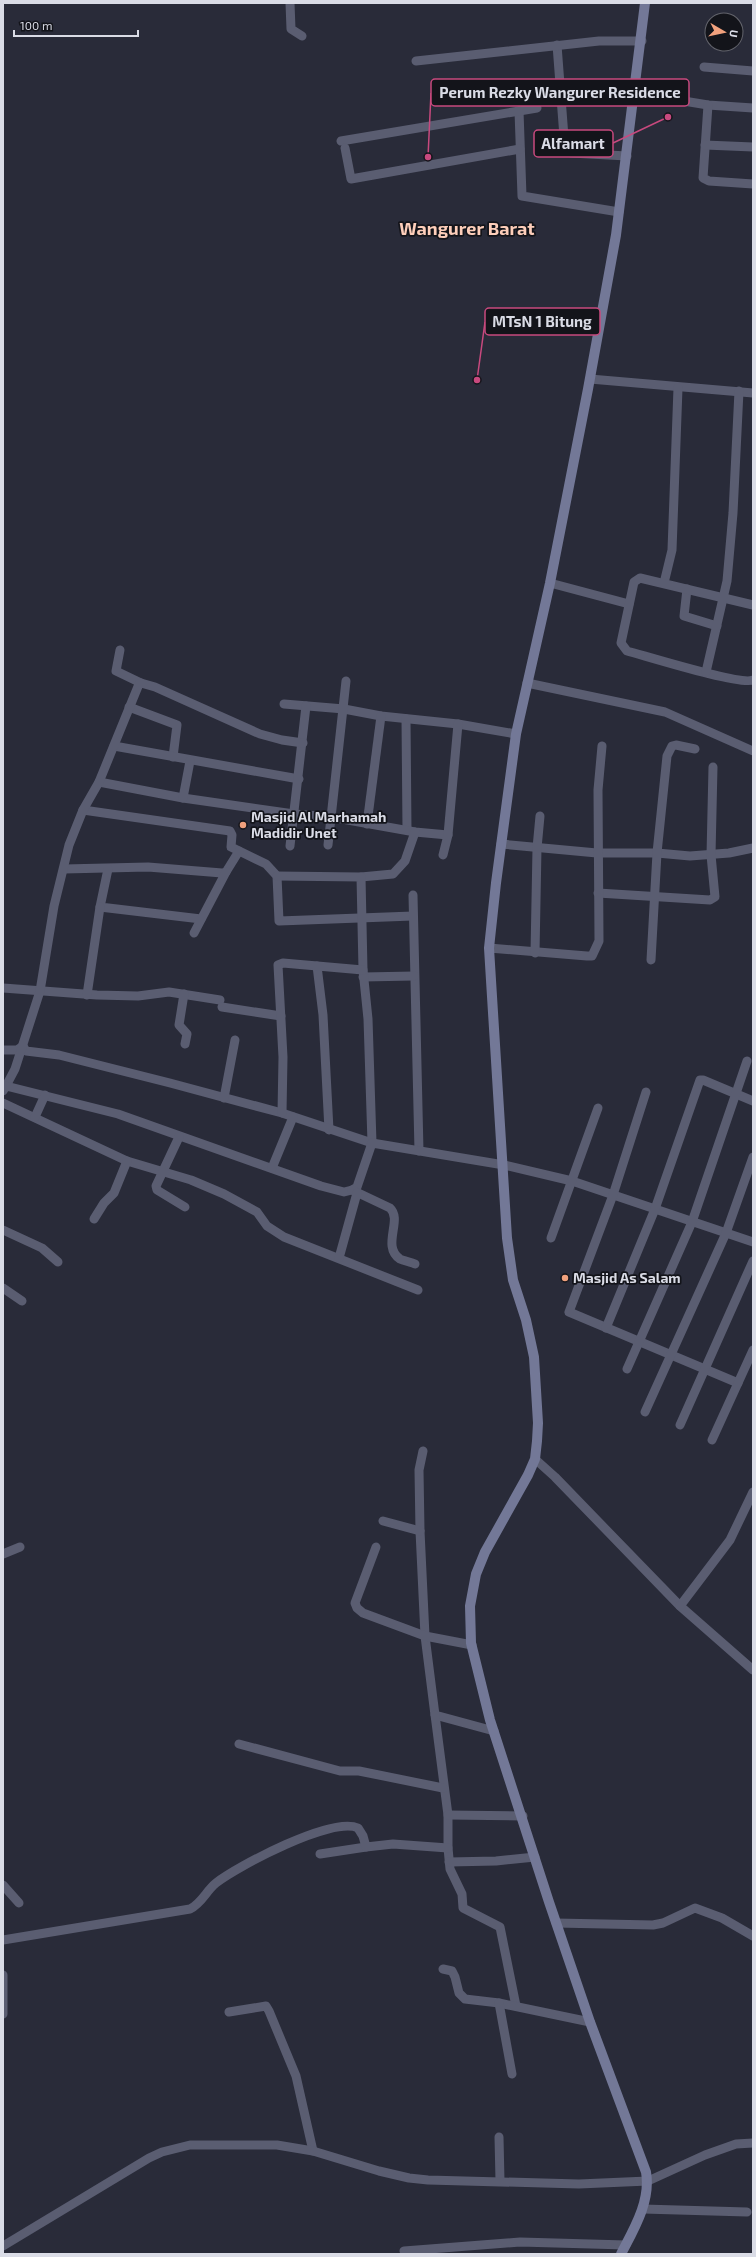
<svg xmlns="http://www.w3.org/2000/svg" width="756" height="2257" font-family="'Exo 2',sans-serif">
	<style>
		.lines { fill: none; stroke-linecap: round; stroke-linejoin: round }
		.street { stroke: #5a5d71; stroke-width: 9 }
		.secondary { stroke: #737897; stroke-width: 10 }
		.poi-dot { fill: #f1a17d; stroke: #13141a; stroke-width: 1.5 }
		.labels { text-anchor: middle; stroke-width: 3.5; stroke-linejoin: round; paint-order: stroke }
		.poi-label { font-size: 14px; font-weight: bold; fill: #dadce6; stroke: #13141a; text-anchor: start }
		.district-label { font-size: 18px; font-weight: bold; fill: #fdceba; stroke: #13141a }
		.leader { fill: none; stroke: #c8497e; stroke-width: 1.5 }
		.callout-dot { fill: #c8497e; stroke: #13141a; stroke-width: 1.5 }
		.callout { fill: #13141a; stroke: #c8497e; stroke-width: 1.5 }
		.callout-label { font-size: 15px; text-anchor: middle; font-weight: bold; fill: #dadce6 }
	</style>
	<rect width="100%" height="100%" fill="#292b39"/>
	<g class="lines">
		<g class="street">
			<polyline points="290,3 291,29 302,36"/>
			<polyline points="557,45 565,150 571,153 627,156"/>
			<polyline points="416,61 599,41 642,41"/>
			<polyline points="704,67 753,71"/>
			<polyline points="635,93 708,105 753,108"/>
			<polyline points="708,105 703,178 709,181 753,184"/>
			<polyline points="519,111 522,196 619,212"/>
			<polyline points="341,141 537,108"/>
			<polyline points="705,145 753,147"/>
			<polyline points="345,148 351,179 520,149"/>
			<polyline points="590,379 753,393"/>
			<polyline points="550,583 629,604"/>
			<polyline points="664,583 672,550 678,388"/>
			<polyline points="687,589 684,616 717,626"/>
			<path d="M753 605 640 578 634 582 621 643 627 651C646 656 742 686 753 680"/>
			<polyline points="120,650 116,671 141,683"/>
			<polyline points="706,672 727,581 733,513 739,391"/>
			<polyline points="527,683 665,712 753,751"/>
			<polyline points="284,704 344,709 381,716 458,724 516,734"/>
			<polyline points="129,707 177,725 173,757"/>
			<polyline points="406,719 407,830"/>
			<polyline points="114,746 299,779"/>
			<polyline points="99,782 183,798 294,814 331,817 415,832 448,835"/>
			<polyline points="183,798 190,761"/>
			<polyline points="83,810 230,831 232,835 231,847 266,864 277,876 279,921 413,916"/>
			<polyline points="367,824 381,716"/>
			<polyline points="501,844 597,853 657,853 690,856 729,853 753,848"/>
			<polyline points="328,845 346,681"/>
			<polyline points="290,846 306,706"/>
			<polyline points="443,855 448,835 458,724"/>
			<polyline points="64,869 148,867 222,873 226,872 239,851"/>
			<polyline points="108,869 100,907 201,919"/>
			<polyline points="361,877 393,874 405,861 415,832"/>
			<polyline points="598,893 710,900 715,897 711,855 713,767"/>
			<polyline points="413,895 419,1151"/>
			<polyline points="194,933 226,872"/>
			<polyline points="489,948 587,956 592,956 599,941 598,790 602,746"/>
			<polyline points="535,953 537,848 540,816"/>
			<polyline points="651,960 657,853 667,756 672,746 676,745 695,749"/>
			<polyline points="317,966 323,1015 329,1130"/>
			<polyline points="363,977 414,976"/>
			<polyline points="3,988 97,995 138,996 169,992 220,1000"/>
			<polyline points="184,994 179,1025 187,1034 185,1044"/>
			<polyline points="87,995 100,907"/>
			<polyline points="222,1007 281,1016"/>
			<polyline points="3,1050 17,1050 23,1046 26,1051 59,1055 170,1083 282,1113 372,1143 368,1019 363,970 361,877 277,876"/>
			<polyline points="6,1086 15,1069 40,991 54,906 69,845 83,810 99,782 139,684 141,683 155,687 260,734 282,740 303,743"/>
			<polyline points="3,1091 6,1086 118,1114 321,1186 344,1192 352,1190 357,1187 372,1143 504,1165 572,1181 753,1242"/>
			<polyline points="646,1092 613,1195 569,1312 738,1383"/>
			<polyline points="224,1098 235,1040"/>
			<polyline points="3,1103 127,1161 191,1180 224,1194 257,1212 267,1226 284,1237 418,1290"/>
			<polyline points="282,1113 283,1057 278,965 283,963 363,970"/>
			<polyline points="35,1117 45,1095"/>
			<polyline points="179,1137 156,1186 157,1190 185,1207"/>
			<polyline points="272,1168 293,1117"/>
			<path d="M352 1190 390 1208C403 1220 381 1246 400 1259 404 1261 411 1262 415 1264"/>
			<polyline points="94,1219 104,1203 114,1193 127,1161"/>
			<polyline points="3,1230 42,1248 58,1262"/>
			<polyline points="551,1238 598,1108"/>
			<polyline points="339,1258 357,1193"/>
			<polyline points="3,1288 22,1301"/>
			<polyline points="606,1328 655,1209 700,1080 703,1080 753,1101"/>
			<polyline points="627,1369 692,1222 747,1061"/>
			<polyline points="645,1412 726,1233 753,1157"/>
			<polyline points="680,1425 753,1261"/>
			<polyline points="712,1440 753,1350"/>
			<polyline points="423,1451 419,1470 420,1531 425,1636 435,1715 494,1731"/>
			<polyline points="535,1459 555,1477 680,1606 753,1670"/>
			<polyline points="383,1521 420,1531"/>
			<polyline points="376,1547 355,1603 357,1608 363,1613 425,1636 472,1645"/>
			<polyline points="3,1554 20,1547"/>
			<polyline points="680,1606 730,1540 753,1492"/>
			<polyline points="435,1715 448,1815 448,1848 450,1869 462,1894 463,1908 500,1927 516,2006"/>
			<polyline points="239,1744 340,1771 359,1771 443,1788"/>
			<polyline points="448,1815 523,1816"/>
			<polyline points="320,1854 366,1847"/>
			<polyline points="449,1862 496,1861 535,1857"/>
			<polyline points="3,1885 19,1903"/>
			<polyline points="556,1923 653,1925 663,1923 695,1908 722,1918 753,1936"/>
			<path d="M3 1940 190 1909C202 1903 206 1891 216 1883 238 1866 332 1816 358 1828L363 1836 366 1847 393 1844 448 1848"/>
			<polyline points="443,1969 452,1971 455,1977 459,1993 465,1999 499,2003 590,2022"/>
			<polyline points="3,1975 3,2014"/>
			<polyline points="499,2003 512,2074"/>
			<polyline points="229,2012 266,2006 269,2011 296,2076 313,2151"/>
			<polyline points="499,2137 500,2181"/>
			<polyline points="643,2209 747,2212"/>
			<polyline points="3,2246 149,2158 162,2152 190,2145 277,2145 313,2151 379,2171 409,2178 428,2180 579,2184 648,2181 705,2155 736,2144 753,2143"/>
			<polyline points="404,2251 520,2242 626,2245"/>
		</g>
		<path class="secondary" d="M621 2254C634 2229 651 2201 646 2172L590 2022 549 1902 490 1720 471 1643 470 1606 476 1574 485 1552 528 1475 535 1459 537 1441 538 1423 534 1357 526 1320 513 1280 507 1238 489 948 496 883 516 734 550 583 588 389 616 235 645 3"/>
	</g>
	<g class="poi-dot">
		<circle cx="243" cy="825" r="4"/>
		<circle cx="565" cy="1278" r="4"/>
	</g>
	<g class="labels">
		<g class="poi-label">
			<text x="251" y="822">Masjid Al Marhamah<tspan x="251" dy="16">Madidir Unet</tspan></text>
			<text x="573" y="1283">Masjid As Salam</text>
		</g>
		<g class="district-label">
			<text x="467" y="235">Wangurer Barat</text>
		</g>
	</g>
	<path class="leader" d="M428 157L431 93M668 117L613 143M477 380L485 322"/>
	<g class="callout-dot">
		<circle cx="428" cy="157" r="4"/>
		<circle cx="668" cy="117" r="4"/>
		<circle cx="477" cy="380" r="4"/>
	</g>
	<g class="callout">
		<rect x="431" y="79" width="258" height="27" rx="4"/>
		<rect x="534" y="130" width="79" height="27" rx="4"/>
		<rect x="485" y="308" width="115" height="27" rx="4"/>
	</g>
	<g class="callout-label">
		<text x="560" y="98">Perum Rezky Wangurer Residence</text>
		<text x="573" y="149">Alfamart</text>
		<text x="542" y="327">MTsN 1 Bitung</text>
	</g>
	<rect width="756" height="2257" fill="none" stroke="#dadce6" stroke-width="8"/>
	<g transform="translate(724 32) rotate(99)"><circle r="19" fill="#13141a" stroke="#63646c"/>
	<path d="M0-3L7 15L0 10L-7 15Z" fill="#f1a17d"/>
	<text y="-6" font-size="11" font-weight="bold" text-anchor="middle" fill="#dadce6">U</text>
	</g>
	<path d="M14 30v6h124v-6" fill="none" stroke="#dadce6" stroke-width="2"/>
	<text x="20" y="30" font-size="12" fill="#dadce6" stroke="#13141a" stroke-width="3" paint-order="stroke">100 m</text>
</svg>
